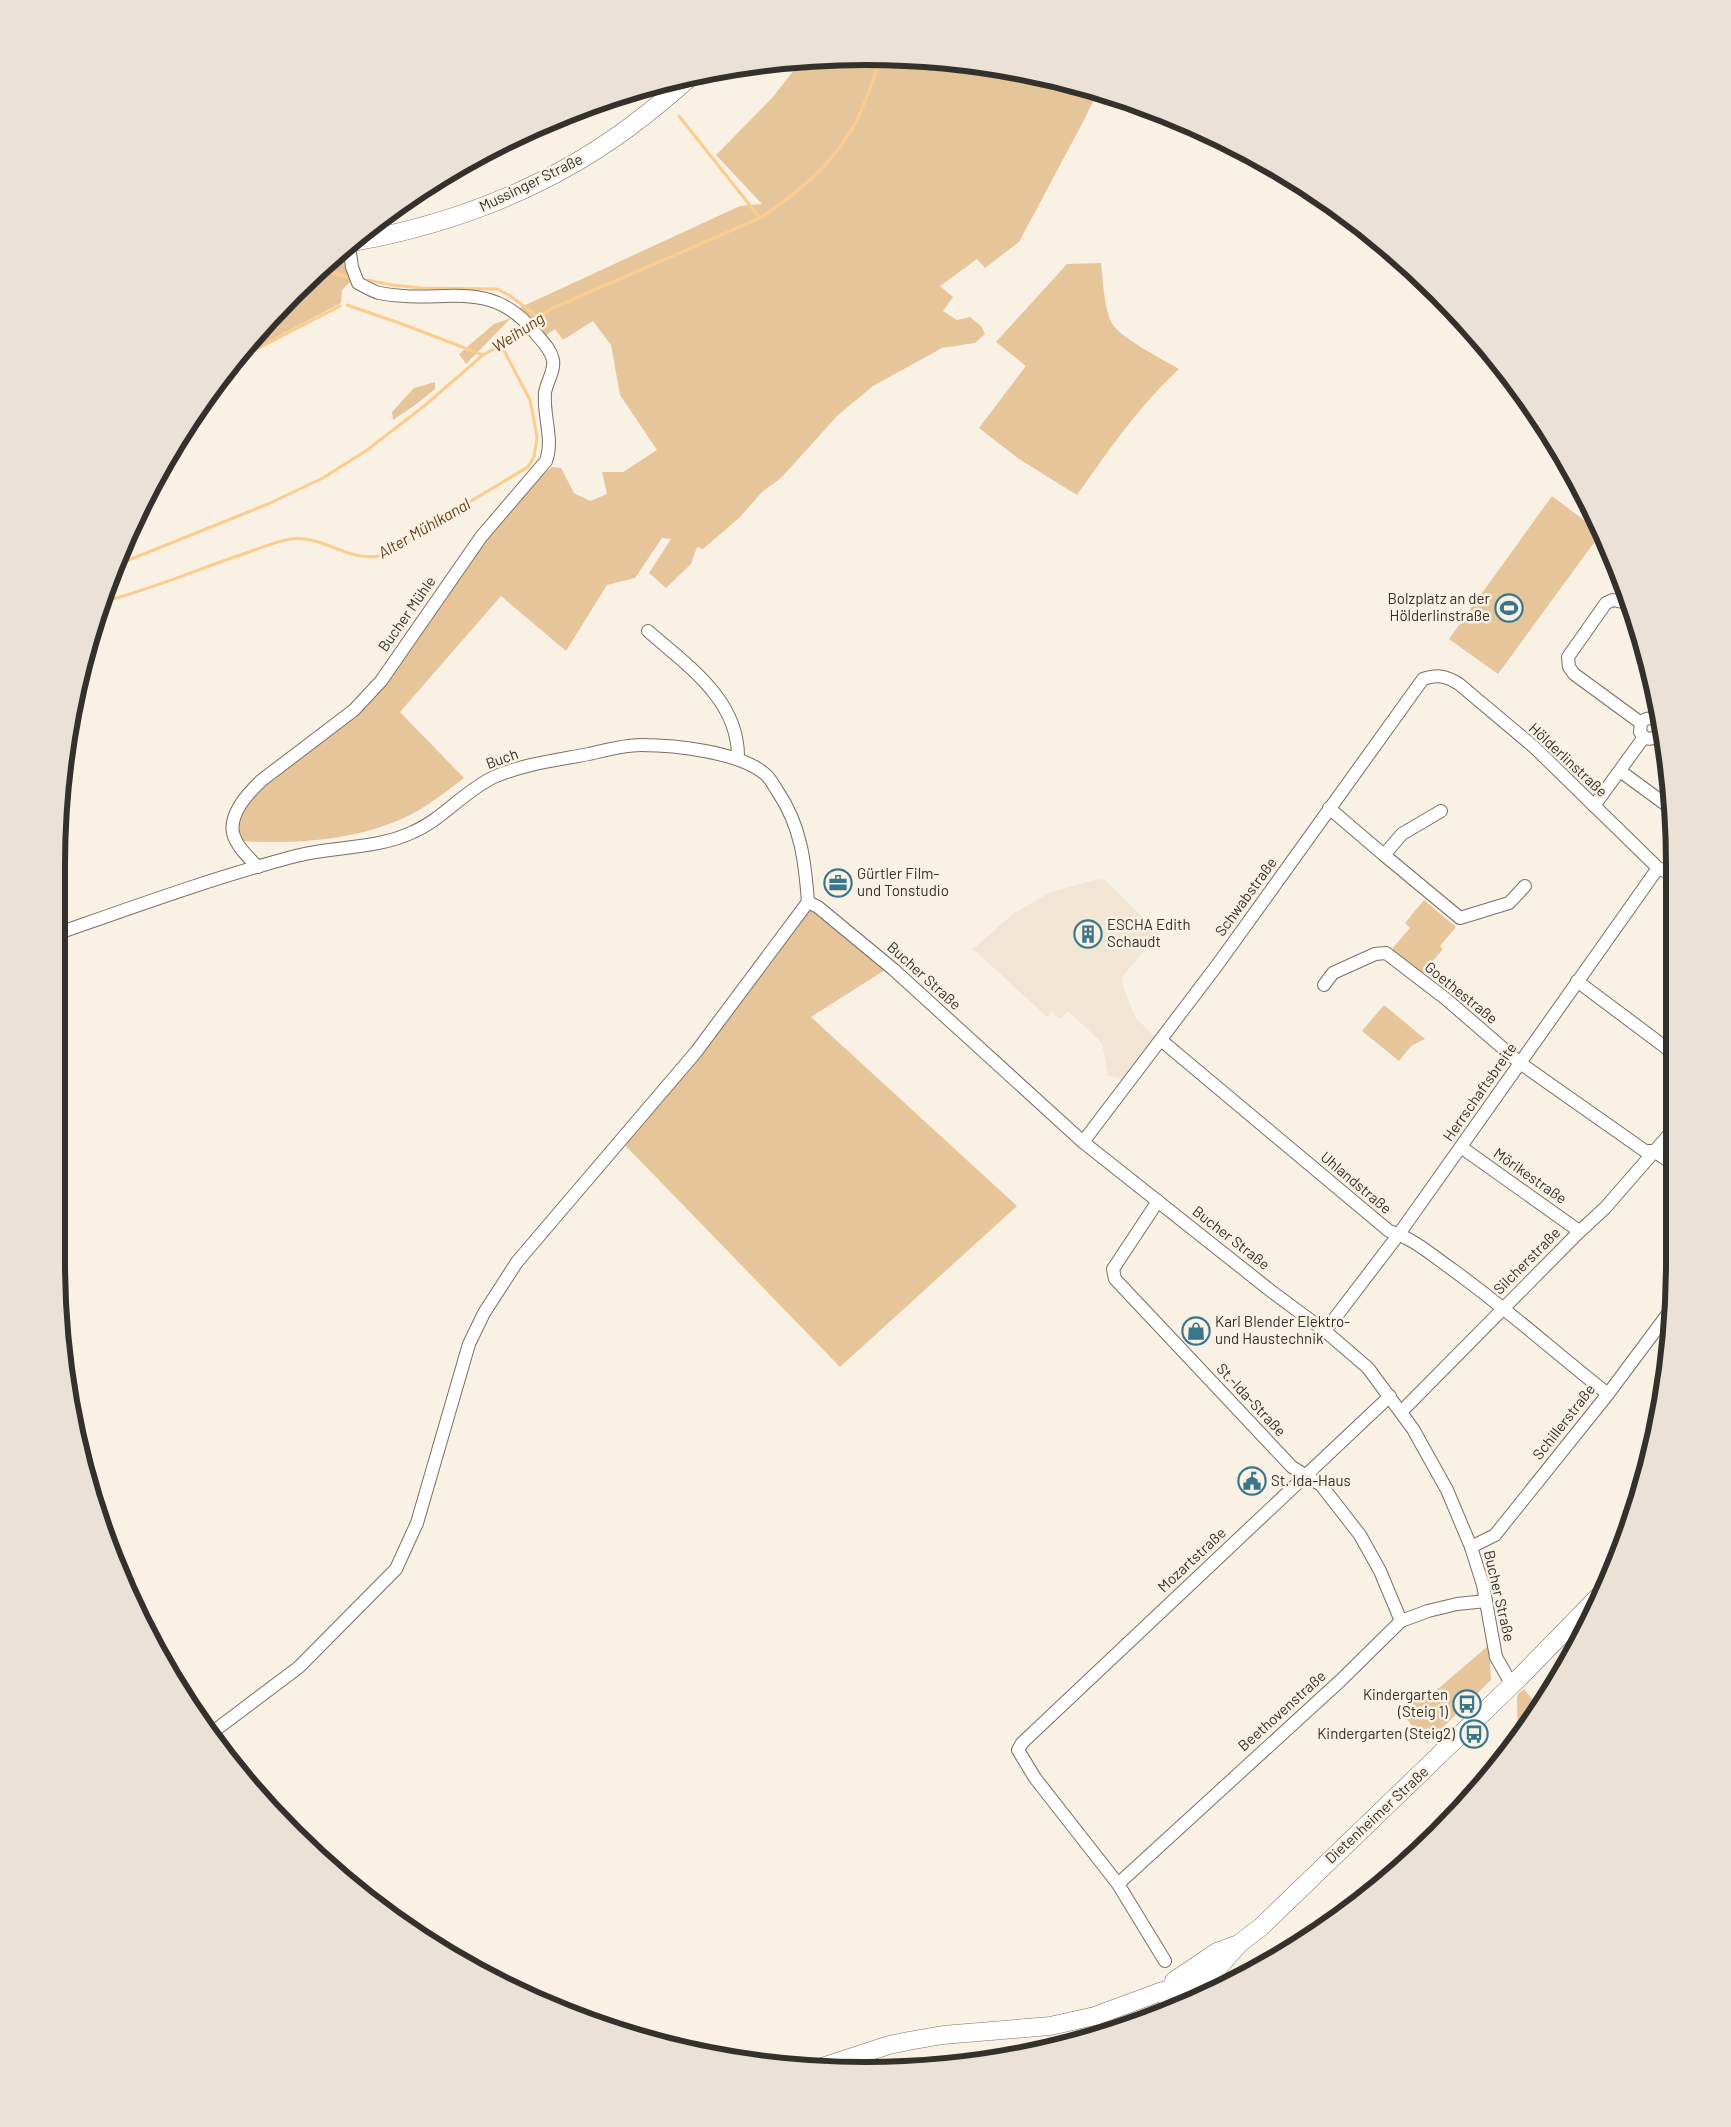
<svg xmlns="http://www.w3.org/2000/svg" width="1731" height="2127" font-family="Barlow,sans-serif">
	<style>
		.built { fill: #f3e5d4 }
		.green { fill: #e6c59b }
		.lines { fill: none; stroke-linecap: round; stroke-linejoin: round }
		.stream { stroke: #fccc8e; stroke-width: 3 }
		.street-casing { stroke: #787066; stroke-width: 14 }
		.secondary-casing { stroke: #787066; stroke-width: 19 }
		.street { stroke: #fff; stroke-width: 12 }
		.secondary { stroke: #fff; stroke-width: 18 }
		.labels { text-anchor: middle; stroke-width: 5; stroke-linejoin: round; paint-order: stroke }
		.street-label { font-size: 15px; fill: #34302c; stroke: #faf1e5 }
		.poi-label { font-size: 15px; fill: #34302c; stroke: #faf1e5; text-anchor: start }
		.water-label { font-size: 16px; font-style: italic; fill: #654515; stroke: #faf1e5 }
		.rim { fill: none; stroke: #34302c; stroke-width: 6 }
	</style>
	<rect width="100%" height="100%" fill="#faf1e5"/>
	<polygon class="built" points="1099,879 1106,881 1159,933 1122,977 1123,987 1136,1018 1156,1038 1124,1079 1108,1076 1102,1043 1068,1011 1060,1019 1052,1012 1047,1017 973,949 1014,913 1051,892"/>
	<g class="green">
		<path d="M813 58 971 63 1097 93 1083 122 1019 242 985 268 977 259 940 286 953 297 943 311 957 320 970 317 981 326 985 334 975 343 942 348 873 386 838 415 781 478 762 492 739 518 703 549 697 547 691 564 666 588 649 573 671 539 662 538 635 578 607 585 566 651 501 596 400 712 464 778C451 788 438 798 424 807 374 839 301 845 243 841L237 828 238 815 259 788 345 722 530 485 552 467 561 468 574 493 590 501 607 494 602 472H623L657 450 620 395 611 345 593 321 563 340 555 329 544 337 519 308 740 206 762 204 716 155 772 98 802 60Z"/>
		<polygon points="339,256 345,260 352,280 342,290 341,303 239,357 257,332"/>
		<path d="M1101 263C1103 280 1104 310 1113 325 1123 339 1162 359 1179 369 1139 406 1108 451 1077 495L1019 459 979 428 1026 366 996 342 1067 264Z"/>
		<polygon points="511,318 466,364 459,354 494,324"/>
		<polygon points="435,382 435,389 418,403 393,420 392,412 414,388"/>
		<polygon points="1552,496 1601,533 1498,674 1449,639"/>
		<polygon points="1424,900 1456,927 1440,946 1443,949 1422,974 1392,949 1410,928 1405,923"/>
		<polygon points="813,908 888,968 811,1017 1017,1206 840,1367 622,1142 802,911"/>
		<polygon points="1384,1005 1425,1039 1411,1046 1399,1061 1362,1031"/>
		<polygon points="1489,1645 1491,1680 1427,1743 1398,1709 1406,1703 1439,1688"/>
		<polygon points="1524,1689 1537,1705 1537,1713 1518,1738 1517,1699 1518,1694"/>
	</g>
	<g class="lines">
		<g class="stream">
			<polyline points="679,116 760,218"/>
			<polyline points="323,270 348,277"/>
			<polyline points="367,280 392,285 421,288 497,289 509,295 538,317"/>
			<polyline points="347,305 405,325 483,355"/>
			<path d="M529 322 553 308 760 218C799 193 837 160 858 118 867 99 873 79 880 60"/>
			<polyline points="237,359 340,306"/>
			<polyline points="114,566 268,504 323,478 367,450 423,407 483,355 501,345 524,325"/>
			<path d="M102 602C150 590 196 570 243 554 258 549 274 542 290 539 321 534 348 562 379 556L528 467 534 457 537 437 530 400 501 345"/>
		</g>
		<g class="street-casing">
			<g id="street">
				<polyline points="1627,603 1613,600 1606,603 1568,657 1569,667 1574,674 1641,723"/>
				<path d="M648 631C688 666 739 700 738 758"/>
				<path d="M1658 722C1652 717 1646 717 1641 723L1640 732C1645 741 1654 741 1660 732"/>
				<polyline points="1620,771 1672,809"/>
				<polyline points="1594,806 1644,737"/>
				<polyline points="1329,808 1384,855 1402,834 1441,811"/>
				<polyline points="1384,855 1460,918 1509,903 1525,886"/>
				<path d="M258 867C249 858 236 846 233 833 229 813 249 792 262 780L354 710 381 681 481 537 546 461C554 440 543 416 545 393 546 383 555 371 553 360 551 350 543 342 537 335 490 274 442 306 379 293 372 291 364 286 358 283L352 267 349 246"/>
				<polyline points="808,902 818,907 893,969 1083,1142 1271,1291 1325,1331 1368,1368 1413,1429 1447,1490 1471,1547 1483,1585 1496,1657 1512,1685"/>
				<path d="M59 933C136 906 213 878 292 857 331 846 375 850 413 832 443 819 464 791 494 777 523 764 558 760 589 754 606 750 624 745 641 745 675 745 739 752 765 774 771 779 774 786 778 792 801 826 805 862 808 902"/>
				<polyline points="1577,981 1673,1053"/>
				<polyline points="1324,985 1333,973 1375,954 1386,953 1446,999 1520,1063 1645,1151 1654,1151 1673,1164"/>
				<path d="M1162 1041 1389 1231C1413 1238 1433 1256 1453 1270 1507 1309 1556 1353 1608 1394"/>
				<path d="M1083 1142 1218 964 1423 679C1438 674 1446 676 1459 684L1534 747 1658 868 1673 875"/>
				<polyline points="1461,1147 1579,1231"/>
				<polyline points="1158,1201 1113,1269 1115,1279 1292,1467 1321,1485 1360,1535 1380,1571 1401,1621"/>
				<polyline points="1325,1331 1399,1234 1658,868"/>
				<polyline points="1401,1412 1578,1233 1605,1208 1673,1130"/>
				<polyline points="1471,1547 1495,1535 1608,1394 1673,1307"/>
				<polyline points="210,1734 299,1667 396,1569 417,1523 469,1344 484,1313 517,1262 696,1052 808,902"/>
				<polyline points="1118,1884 1340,1681 1401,1621 1428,1611 1457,1604 1486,1601"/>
				<polyline points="1165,1961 1118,1884 1035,1778 1018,1750 1022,1743 1390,1396"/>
				<polyline points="1160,1992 1170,2009"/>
			</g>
		</g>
		<g class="secondary-casing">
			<g id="secondary">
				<path d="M353 242C460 223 559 183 644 116 659 104 674 92 688 79"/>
				<polyline points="1174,1981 1217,1952 1236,1945"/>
				<polyline points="816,2069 889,2045 914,2040 943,2035 1050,2026 1095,2016 1160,1992 1188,1984 1217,1969 1240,1943 1261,1927 1519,1678 1601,1594"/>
			</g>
		</g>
		<use href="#street" class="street"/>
		<use href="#secondary" class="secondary"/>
	</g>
	<defs>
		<g id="stadium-ring" transform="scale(1.4375)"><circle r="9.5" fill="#faf1e5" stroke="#38768c" stroke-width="1.5"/><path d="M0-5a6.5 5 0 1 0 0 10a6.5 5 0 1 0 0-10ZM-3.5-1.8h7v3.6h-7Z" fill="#38768c"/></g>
		<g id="office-ring" transform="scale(1.4375)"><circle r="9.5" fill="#faf1e5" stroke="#38768c" stroke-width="1.5"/><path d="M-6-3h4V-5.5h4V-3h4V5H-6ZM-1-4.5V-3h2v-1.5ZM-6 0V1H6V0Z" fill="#38768c"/></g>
		<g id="building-ring" transform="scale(1.4375)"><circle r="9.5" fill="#faf1e5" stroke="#38768c" stroke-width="1.5"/><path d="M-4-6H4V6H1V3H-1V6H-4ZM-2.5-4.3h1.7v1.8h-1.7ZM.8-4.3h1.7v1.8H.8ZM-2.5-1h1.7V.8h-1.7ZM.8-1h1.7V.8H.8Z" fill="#38768c"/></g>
		<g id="shop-ring" transform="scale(1.4375)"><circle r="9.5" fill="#faf1e5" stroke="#38768c" stroke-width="1.5"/><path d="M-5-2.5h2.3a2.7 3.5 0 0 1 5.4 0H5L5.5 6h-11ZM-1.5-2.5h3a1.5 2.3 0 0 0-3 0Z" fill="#38768c"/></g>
		<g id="civic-ring" transform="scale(1.4375)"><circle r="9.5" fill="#faf1e5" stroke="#38768c" stroke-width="1.5"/><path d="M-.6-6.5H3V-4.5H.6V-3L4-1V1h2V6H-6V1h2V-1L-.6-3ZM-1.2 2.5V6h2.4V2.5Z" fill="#38768c"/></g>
		<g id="bus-ring" transform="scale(1.4375)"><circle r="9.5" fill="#faf1e5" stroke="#38768c" stroke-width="1.5"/><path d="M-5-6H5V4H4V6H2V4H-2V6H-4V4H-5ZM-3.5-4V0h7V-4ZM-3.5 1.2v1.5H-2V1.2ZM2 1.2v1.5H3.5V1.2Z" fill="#38768c"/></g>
	</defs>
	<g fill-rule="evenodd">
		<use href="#stadium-ring" x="1509" y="608"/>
		<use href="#office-ring" x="838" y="883"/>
		<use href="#building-ring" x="1088" y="934"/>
		<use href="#shop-ring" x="1196" y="1331"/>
		<use href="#civic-ring" x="1252" y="1481"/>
		<use href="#bus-ring" x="1467" y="1704"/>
		<use href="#bus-ring" x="1474" y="1734"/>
	</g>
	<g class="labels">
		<g class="street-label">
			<text transform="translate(531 183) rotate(-26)" y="5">Mussinger Straße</text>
			<text transform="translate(407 614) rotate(-55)" y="5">Bucher Mühle</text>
			<text transform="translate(502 759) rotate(-20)" y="5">Buch</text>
			<text transform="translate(1568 760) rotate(43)" y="5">Hölderlinstraße</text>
			<text transform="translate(1246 897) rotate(-54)" y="5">Schwabstraße</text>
			<text transform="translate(924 976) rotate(42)" y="5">Bucher Straße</text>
			<text transform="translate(1461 993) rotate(39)" y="5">Goethestraße</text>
			<text transform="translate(1480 1092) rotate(-55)" y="5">Herrschaftsbreite</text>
			<text transform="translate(1530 1176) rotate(35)" y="5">Mörikestraße</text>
			<text transform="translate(1356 1183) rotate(40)" y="5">Uhlandstraße</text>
			<text transform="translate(1231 1238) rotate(38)" y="5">Bucher Straße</text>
			<text transform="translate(1527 1261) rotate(-45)" y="5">Silcherstraße</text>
			<text transform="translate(1251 1400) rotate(47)" y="5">St.-Ida-Straße</text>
			<text transform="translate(1564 1422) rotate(-52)" y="5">Schillerstraße</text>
			<text transform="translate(1192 1560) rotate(-43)" y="5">Mozartstraße</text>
			<text transform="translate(1499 1596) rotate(77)" y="5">Bucher Straße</text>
			<text transform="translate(1282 1711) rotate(-42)" y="5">Beethovenstraße</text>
			<text transform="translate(1377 1815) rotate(-43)" y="5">Dietenheimer Straße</text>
		</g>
		<g class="poi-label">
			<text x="1490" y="604" text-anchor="end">Bolzplatz an der<tspan x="1490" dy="17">Hölderlinstraße</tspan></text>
			<text x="857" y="879">Gürtler Film-<tspan x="857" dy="17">und Tonstudio</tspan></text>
			<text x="1107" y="930">ESCHA Edith<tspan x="1107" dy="17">Schaudt</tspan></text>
			<text x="1215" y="1327">Karl Blender Elektro-<tspan x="1215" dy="17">und Haustechnik</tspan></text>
			<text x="1271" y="1486">St. Ida-Haus</text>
			<text x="1448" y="1700" text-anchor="end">Kindergarten<tspan x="1448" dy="17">(Steig 1)</tspan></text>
			<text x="1455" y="1739" text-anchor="end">Kindergarten (Steig2)</text>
		</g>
		<g class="water-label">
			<text transform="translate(518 332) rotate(-33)" y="6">Weihung</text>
			<text transform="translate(424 528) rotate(-30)" y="6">Alter Mühlkanal</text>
		</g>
	</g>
	<path d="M0 0H1731V2127H0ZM865 65H866A800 800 0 0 1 1666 865V1262A800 800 0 0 1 866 2062H865A800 800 0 0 1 65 1262V865A800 800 0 0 1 865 65Z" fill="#eae2d6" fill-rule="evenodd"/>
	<path class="rim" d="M865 65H866A800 800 0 0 1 1666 865V1262A800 800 0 0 1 866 2062H865A800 800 0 0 1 65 1262V865A800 800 0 0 1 865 65Z"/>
</svg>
